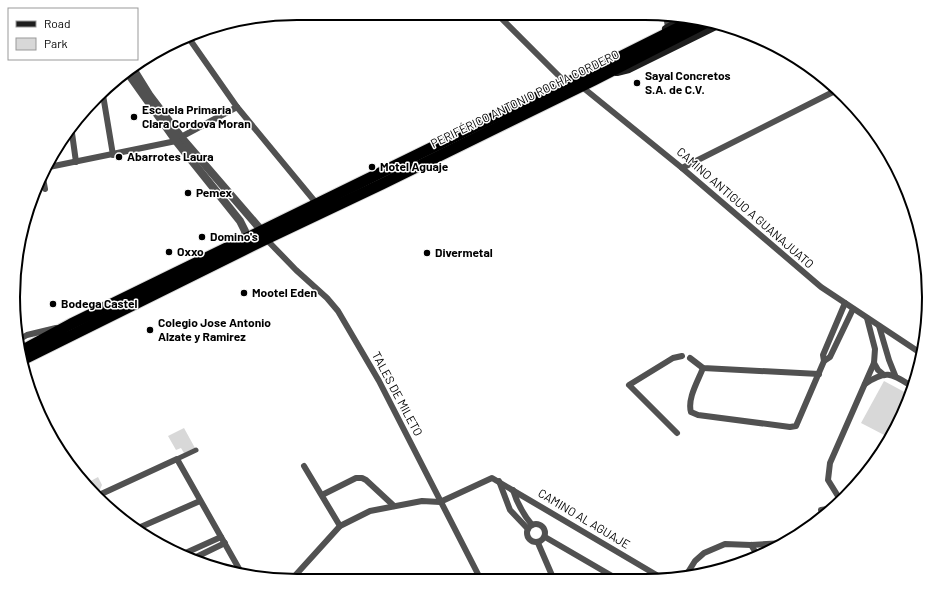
<svg xmlns="http://www.w3.org/2000/svg" width="942" height="594" font-family="Barlow,sans-serif">
	<style>
		.green { fill: #d8d8d8 }
		.lines { fill: none; stroke-linecap: round; stroke-linejoin: round }
		.trunk-casing { stroke: #dbdbdb; stroke-width: 13 }
		.pedestrian { stroke: #515151; stroke-width: 5 }
		.minor { stroke: #515151; stroke-width: 6 }
		.tertiary { stroke: #515151; stroke-width: 8 }
		.secondary { stroke: #1e1e1e; stroke-width: 8 }
		.trunk { stroke: #000; stroke-width: 11 }
		.poi-dot { fill: #000; stroke: #fff; stroke-width: 1.5 }
		.labels { text-anchor: middle; stroke-width: 3; stroke-linejoin: round; paint-order: stroke }
		.poi-label { font-size: 12px; font-weight: bold; fill: #000; stroke: #fff; text-anchor: start }
		.street-label { font-size: 12px; fill: #000; stroke: #fff }
		.rim { fill: none; stroke: #000; stroke-width: 2 }
	</style>
	<rect width="100%" height="100%" fill="#fff"/>
	<g class="green">
		<polygon points="884,381 910,395 900,423 890,438 861,423"/>
		<polygon points="184,428 195,448 184,453 181,448 176,450 168,436"/>
		<polygon points="98,477 102,485 98,494 87,483"/>
	</g>
	<g class="lines">
		<g class="trunk-casing">
			<g id="trunk">
				<polyline points="21,351 71,324 480,124 592,71 696,19"/>
				<polyline points="22,360 266,239 382,184 594,80 707,22"/>
			</g>
		</g>
		<polyline class="pedestrian" points="177,459 196,450"/>
		<g class="minor">
			<polyline points="497,14 566,83"/>
			<polyline points="188,37 237,107 317,204"/>
			<polyline points="581,86 682,168 821,287 922,354"/>
			<polyline points="103,95 113,155"/>
			<polyline points="71,126 76,162"/>
			<polyline points="49,167 176,141 181,137 237,107"/>
			<polyline points="682,168 837,90"/>
			<polyline points="43,178 45,189"/>
			<polyline points="266,239 296,270 327,298 338,311 379,381 481,580"/>
			<polyline points="879,326 889,360 895,375"/>
			<polyline points="20,339 27,335 56,328"/>
			<polyline points="690,358 703,368 819,374"/>
			<polyline points="824,361 823,355 845,303"/>
			<polyline points="874,363 878,370 884,375"/>
			<path d="M703 368C698 381 687 399 691 412L698 415 790 427 796 426 824 361 830 357 853 309"/>
			<path d="M865 384C887 369 892 374 913 387"/>
			<polyline points="677,433 629,385 673,358 682,356"/>
			<polyline points="304,466 340,526"/>
			<polyline points="499,481 510,510 528,529"/>
			<path d="M513 490C517 503 523 514 532 525"/>
			<polyline points="99,495 177,459 242,574"/>
			<polyline points="322,495 356,478 362,478 366,480 394,506"/>
			<polyline points="841,501 828,480 830,463 874,363 875,349 867,318"/>
			<polyline points="821,510 834,508"/>
			<circle cx="536" cy="533" r="9"/>
			<polyline points="136,529 200,501"/>
			<polyline points="545,537 619,580"/>
			<polyline points="538,543 554,580"/>
			<polyline points="751,545 758,556"/>
			<polyline points="181,555 221,537"/>
			<polyline points="190,560 225,543"/>
			<polyline points="685,577 695,561 704,553 725,544 751,545 784,543"/>
			<polyline points="292,579 340,526 370,511 422,501 440,502 492,478 665,580"/>
		</g>
		<g class="tertiary">
			<polyline points="667,15 669,27"/>
			<polyline points="132,67 150,96 181,137 262,231"/>
			<polyline points="127,72 176,141 240,221 245,231 246,239"/>
		</g>
		<g class="secondary">
			<polyline points="666,29 686,17"/>
			<polyline points="617,72 629,69 718,25"/>
		</g>
		<use href="#trunk" class="trunk"/>
	</g>
	<g class="poi-dot">
		<circle cx="637" cy="83" r="4"/>
		<circle cx="134" cy="117" r="4"/>
		<circle cx="119" cy="157" r="4"/>
		<circle cx="372" cy="167" r="4"/>
		<circle cx="188" cy="193" r="4"/>
		<circle cx="202" cy="237" r="4"/>
		<circle cx="169" cy="252" r="4"/>
		<circle cx="427" cy="253" r="4"/>
		<circle cx="244" cy="293" r="4"/>
		<circle cx="53" cy="304" r="4"/>
		<circle cx="150" cy="330" r="4"/>
	</g>
	<g class="labels">
		<g class="poi-label">
			<text x="645" y="80">Sayal Concretos<tspan x="645" dy="14">S.A. de C.V.</tspan></text>
			<text x="142" y="114">Escuela Primaria<tspan x="142" dy="14">Clara Cordova Moran</tspan></text>
			<text x="127" y="161">Abarrotes Laura</text>
			<text x="380" y="171">Motel Aguaje</text>
			<text x="196" y="197">Pemex</text>
			<text x="210" y="241">Domino's</text>
			<text x="177" y="256">Oxxo</text>
			<text x="435" y="257">Divermetal</text>
			<text x="252" y="297">Mootel Eden</text>
			<text x="61" y="308">Bodega Castel</text>
			<text x="158" y="327">Colegio Jose Antonio<tspan x="158" dy="14">Alzate y Ramirez</tspan></text>
		</g>
		<g class="street-label">
			<text transform="translate(525 99) rotate(-26)" y="4">PERIFÉRICO ANTONIO ROCHA CORDERO</text>
			<text transform="translate(745 208) rotate(41)" y="4">CAMINO ANTIGUO A GUANAJUATO</text>
			<text transform="translate(397 394) rotate(62)" y="4">TALES DE MILETO</text>
			<text transform="translate(584 519) rotate(31)" y="4">CAMINO AL AGUAJE</text>
		</g>
	</g>
	<path d="M0 0H942V594H0ZM297 20H645A277 277 0 0 1 922 297V297A277 277 0 0 1 645 574H297A277 277 0 0 1 20 297V297A277 277 0 0 1 297 20Z" fill="#fff" fill-rule="evenodd"/>
	<path class="rim" d="M297 20H645A277 277 0 0 1 922 297V297A277 277 0 0 1 645 574H297A277 277 0 0 1 20 297V297A277 277 0 0 1 297 20Z"/>
	<rect x="8" y="8" width="130" height="52" fill="#ffffff" stroke="#999999"/>
	<rect x="16" y="21" width="20" height="6" fill="#1e1e1e" stroke="#999999"/>
	<text x="44" y="28" font-size="12" fill="#000000">Road</text>
	<rect x="16" y="38" width="20" height="12" fill="#d8d8d8" stroke="#999999"/>
	<text x="44" y="48" font-size="12" fill="#000000">Park</text>
</svg>
